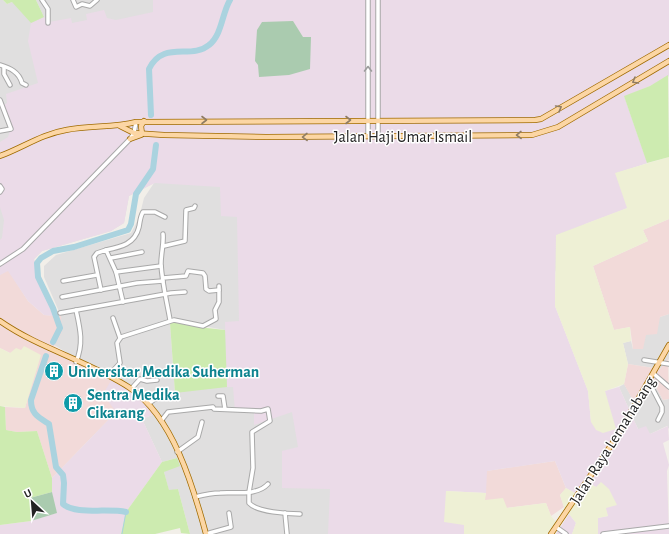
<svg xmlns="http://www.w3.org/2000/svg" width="669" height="534" font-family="'Alegreya Sans',sans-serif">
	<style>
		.residential { fill: #e0dfdf; fill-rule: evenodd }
		.commercial { fill: #f2dad9 }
		.industrial { fill: #ebdbe8 }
		.farmland { fill: #eef0d5 }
		.grass { fill: #cdebb0 }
		.cemetery { fill: #aacbaf }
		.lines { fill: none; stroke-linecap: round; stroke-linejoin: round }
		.stream { stroke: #aad3df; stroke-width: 1 }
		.river { stroke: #aad3df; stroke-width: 6 }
		.minor-casing { stroke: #a9a9a9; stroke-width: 5.5 }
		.major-casing { stroke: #a06b00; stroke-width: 6 }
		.minor { stroke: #fff; stroke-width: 3.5 }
		.major { stroke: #fcd6a4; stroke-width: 4.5 }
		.oneway { stroke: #9c9c9c }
		.oneway2 { stroke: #8f7c63 }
		.labels { text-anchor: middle; stroke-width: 3; stroke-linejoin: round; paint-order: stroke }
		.street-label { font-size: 16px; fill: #222; stroke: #fff }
		.culture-label { font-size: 16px; font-weight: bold; fill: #0d838f; stroke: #fff; text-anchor: start }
	</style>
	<rect width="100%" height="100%" fill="#f2efe9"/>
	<g class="residential">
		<path d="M0 0H3L7 4 12 2 44 17 36 0H669V76L624 96 647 163 616 173 420 490 418 534H190L178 489 169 491 164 472 177 458 162 462 142 419 155 414 112 379 54 345 61 316 44 277V266L56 255 131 233 139 218 144 198 154 183 129 196 124 223 111 231 42 251 34 259 38 277 53 316 8 271 0 275ZM175 321 225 330 175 393 170 323Z"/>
		<polygon points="669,314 669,359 660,369 628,364 623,343 631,341 633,349 660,317"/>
		<polygon points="624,384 638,408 654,384 663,400 669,399 669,429 667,426 650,434 638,429 619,387"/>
	</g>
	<g class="commercial">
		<polygon points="669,219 669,314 660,317 657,334 646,335 643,349 633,349 630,327 614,330 593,266 648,241 643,230"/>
		<polygon points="8,270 28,301 44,315 61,316 62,332 54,346 112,379 116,412 52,478 37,431 17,432 6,430 5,407 25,408 30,389 21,350 10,353 0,348 0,275"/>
		<polygon points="668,359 669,399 663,400 654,384 638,409 624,384 628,364 660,369"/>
		<polygon points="555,461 566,488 560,495 564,507 551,516 546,503 506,508 484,500 486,493 486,471"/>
	</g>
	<g class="industrial">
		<polygon points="153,0 669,0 669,76 650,86 624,97 647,163 616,173 628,208 556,235 555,306 588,391 591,422 605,391 619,387 638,429 646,426 650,434 668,426 669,440 663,443 669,465 667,471 669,534 598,534 598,518 608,516 596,487 589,483 580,496 566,488 555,461 487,471 486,493 446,491 465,525 464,534 328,534 330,489 282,488 282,451 298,447 292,412 254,425 254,412 235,411 233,387 227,387 225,322 239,321 237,217 221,216 220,187 155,183 129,196 124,223 111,231 42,251 34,259 38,277 53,316 44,315 28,301 8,271 0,275 0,240 2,238 4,220 0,207 0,142 8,137 10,131 4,105 7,103 6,94 38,83 28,41 31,23 44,17 49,22 71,18 72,23 87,20 86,14 104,10 107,18 116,20 153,12"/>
		<polygon points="112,379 140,398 155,414 142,419 162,462 126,512 121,534 0,534 0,525 31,521 56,513 52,492 52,478 116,412 103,394"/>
		<polygon points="569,514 576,523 572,534 556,534"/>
	</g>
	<g class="farmland">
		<polygon points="669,157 669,219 643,230 648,241 593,266 614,330 630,327 631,341 623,343 628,364 624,384 605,391 616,429 603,433 596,430 591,422 588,391 555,306 556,235 627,208 615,173"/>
		<polygon points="24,346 41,355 25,408 0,406 0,348 10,353 16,348 21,350"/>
		<polygon points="601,482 609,489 617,505 606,508 608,516 598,518 598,534 572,534 576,523 564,507 560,495 566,488 580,496 589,483 596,487"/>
		<polygon points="446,491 486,493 485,500 503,498 507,508 546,503 551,516 556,522 547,534 464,534 464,525 444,522"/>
	</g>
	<g class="grass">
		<polygon points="3,0 36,0 44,17 31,23 12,2 7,4"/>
		<polygon points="668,75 669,157 647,163 624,96 650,86"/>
		<polygon points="175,321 198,327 225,330 227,387 175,393 170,323"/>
		<polygon points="0,406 5,407 6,430 17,432 37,431 52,478 52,492 30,498 31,521 0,525"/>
		<polygon points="177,458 180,466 164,472 169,490 178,489 190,534 181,533 180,528 155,534 121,534 126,512 162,462"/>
	</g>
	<g class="cemetery">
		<polygon points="293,21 303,37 311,37 310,69 289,75 259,77 258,65 255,61 257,30 262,22"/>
		<polygon points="52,492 57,513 31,521 30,498"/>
	</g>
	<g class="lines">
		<polyline class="stream" points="122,534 126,512"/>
		<g class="river">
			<path d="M151 115 149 69C163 40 191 60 209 45 222 35 222 13 230 0"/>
			<polyline points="53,342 60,328 53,308 38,277 37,263 41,258 53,251 74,247 128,230 131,224 136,194 153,169 156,145"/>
			<path d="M46 356 31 400C31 414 38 417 49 424L56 467 63 475 64 483 63 504C75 515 109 508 126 512"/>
		</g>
		<g class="minor-casing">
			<g id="minor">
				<polyline points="42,0 48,9 48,23"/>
				<polyline points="73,0 76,7 82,4 90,6 97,0"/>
				<polyline points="378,0 378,136"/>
				<path d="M0 65C10 68 19 72 22 83L26 85"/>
				<polyline points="4,67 4,74 10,85"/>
				<polyline points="0,100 11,129 0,131"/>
				<polyline points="368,136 368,0"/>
				<polyline points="0,186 2,189 0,192"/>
				<path d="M163 234C164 244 161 253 161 264 162 283 167 302 170 320"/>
				<polyline points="164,246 185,241 186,210 194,208 195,206"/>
				<path d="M106 250C121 247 135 244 139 227 140 222 140 217 143 212H155L165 217"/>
				<polyline points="111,258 142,252"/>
				<polyline points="0,264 23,249 130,139 134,133 136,122"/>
				<polyline points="116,272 161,266"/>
				<polyline points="163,278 186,276 188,271 203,273 205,276 206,289 209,291 219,290"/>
				<polyline points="63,281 97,275"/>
				<polyline points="101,290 94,257 97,253 106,250 116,272 123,302"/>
				<polyline points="62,297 137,283 163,281"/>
				<path d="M76 310C80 328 84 344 76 362"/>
				<polyline points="60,313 171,293 185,292"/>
				<polyline points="113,318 120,338"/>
				<polyline points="644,360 669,364"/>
				<polyline points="654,374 669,387"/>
				<polyline points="108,376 120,363 117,343 121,337 174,320 203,326 216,319 215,310 219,302 219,286"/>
				<polyline points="649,382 662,407 662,412 658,420"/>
				<polyline points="131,389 140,379 147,381 157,380"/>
				<polyline points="218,396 223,396 225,409"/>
				<polyline points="148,404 159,396 168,396"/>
				<path d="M161 421 168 412 213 407 214 409 261 411 268 409 270 421 252 432 253 468 249 492V503C257 512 288 514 300 514"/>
				<polyline points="177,452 198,437 202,422"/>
				<path d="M195 497C203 495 211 493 220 493 235 492 257 496 268 484"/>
				<polyline points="285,513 287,534"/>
				<polyline points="556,527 566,534"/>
				<polyline points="206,534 231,527 229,513"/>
				<polyline points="603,534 669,526"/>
			</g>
		</g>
		<g class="major-casing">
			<g id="major">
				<polyline points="120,126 134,133 164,135 266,137 532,135 558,127 669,61"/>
				<polyline points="142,134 141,126 144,121"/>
				<polyline points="130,139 141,135"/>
				<path d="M0 156C22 148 42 134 66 130 89 125 113 128 136 122L535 120 541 119 669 45"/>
				<path d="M0 321C40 349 89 361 130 388 173 417 193 486 206 534"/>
				<polyline points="551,534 616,438 669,345"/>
			</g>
		</g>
		<use href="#minor" class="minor"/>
		<use href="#major" class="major"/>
	</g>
	<defs><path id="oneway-chevron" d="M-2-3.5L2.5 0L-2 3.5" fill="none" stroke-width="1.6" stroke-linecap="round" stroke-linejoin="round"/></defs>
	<use class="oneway" href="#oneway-chevron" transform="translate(368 69) rotate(-90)"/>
	<g class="oneway2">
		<use href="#oneway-chevron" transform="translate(635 81) rotate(150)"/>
		<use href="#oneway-chevron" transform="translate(559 108) rotate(-30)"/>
		<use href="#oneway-chevron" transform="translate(204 120)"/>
		<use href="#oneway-chevron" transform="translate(348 120)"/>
		<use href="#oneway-chevron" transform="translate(519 135) rotate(179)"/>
		<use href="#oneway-chevron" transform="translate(305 137) rotate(179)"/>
	</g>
	<defs>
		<g id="building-disc" transform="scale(1)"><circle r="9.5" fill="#0f9aa8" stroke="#fff"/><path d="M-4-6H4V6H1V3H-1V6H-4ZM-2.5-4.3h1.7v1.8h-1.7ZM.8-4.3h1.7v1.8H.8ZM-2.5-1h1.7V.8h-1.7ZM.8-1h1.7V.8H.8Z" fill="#fff"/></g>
	</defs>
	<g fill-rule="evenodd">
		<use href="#building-disc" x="54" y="371"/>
		<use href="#building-disc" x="73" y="403"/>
	</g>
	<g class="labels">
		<g class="street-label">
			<text x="403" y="142">Jalan Haji Umar Ismail</text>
			<text transform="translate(612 440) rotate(-58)" y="6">Jalan Raya Lemahabang</text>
		</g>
		<g class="culture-label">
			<text x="68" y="377">Universitar Medika Suherman</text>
			<text x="87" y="400">Sentra Medika<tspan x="87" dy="18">Cikarang</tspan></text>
		</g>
	</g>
	<g transform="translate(32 502) rotate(334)" stroke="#ffffff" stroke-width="3" paint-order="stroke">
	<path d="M0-3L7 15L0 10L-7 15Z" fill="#222222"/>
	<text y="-6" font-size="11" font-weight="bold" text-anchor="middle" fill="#222222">U</text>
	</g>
</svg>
